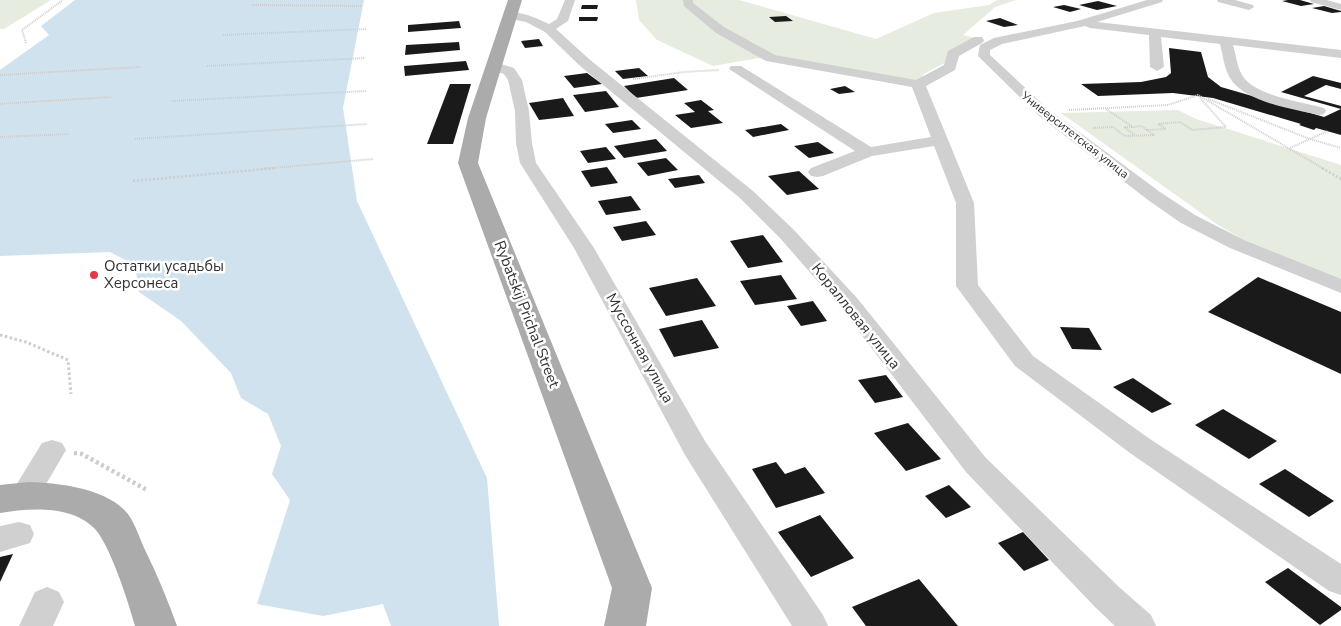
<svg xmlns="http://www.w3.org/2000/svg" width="1341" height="626" font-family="'Nunito Sans',sans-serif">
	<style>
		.green { fill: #e6ecdf }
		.water { fill: #cfe2ee }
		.building { fill: #1a1a1a }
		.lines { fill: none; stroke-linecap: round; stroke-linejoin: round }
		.path-far3 { stroke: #cdcdcd; stroke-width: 2; stroke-dasharray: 1 1; stroke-linecap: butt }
		.path-far2 { stroke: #cdcdcd; stroke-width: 2.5; stroke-dasharray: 2 2; stroke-linecap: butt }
		.path-far1 { stroke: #cdcdcd; stroke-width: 3; stroke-dasharray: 2.5 2.5; stroke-linecap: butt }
		.path { stroke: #cdcdcd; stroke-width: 4.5; stroke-dasharray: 3 3; stroke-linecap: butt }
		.minor { fill: #d0d0d0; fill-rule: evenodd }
		.major { fill: #ababab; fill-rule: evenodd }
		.poi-dot { fill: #e63946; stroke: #fff; stroke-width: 2 }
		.labels { text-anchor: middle; stroke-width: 5; stroke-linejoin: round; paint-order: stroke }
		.far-street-label { font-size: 12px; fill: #333; stroke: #fff }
		.poi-label { font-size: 15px; fill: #333; stroke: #fff; text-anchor: start }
		.street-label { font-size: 15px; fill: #333; stroke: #fff }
	</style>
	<rect width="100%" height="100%" fill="#fff"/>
	<g class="green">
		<polygon points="0,0 51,0 4,29 0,29"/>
		<polygon points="636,0 739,0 876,39 934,13 989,5 997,0 1016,0 995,7 963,35 985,41 924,74 920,80 908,81 775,55 713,66 657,40 639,20"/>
		<polygon points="1178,110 1196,119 1341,165 1341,280 1242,239 1218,225 1061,113"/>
	</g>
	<polygon class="water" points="75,0 364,0 343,108 357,201 487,478 499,626 391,626 383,604 323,616 257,604 290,500 272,474 281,446 268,414 241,398 231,373 181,321 139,292 135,265 110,252 0,256 0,70 49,35 41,26"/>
	<g class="building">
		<polygon points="1288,0 1300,0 1314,4 1301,6 1282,1"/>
		<polygon points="1098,1 1117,6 1097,10 1079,5"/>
		<polygon points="582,5 598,5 597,9 581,9"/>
		<polygon points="1064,5 1081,9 1070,12 1053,7"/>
		<polygon points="1324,6 1341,11 1341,12 1332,13 1312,8"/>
		<polygon points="786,16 793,21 775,22 769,17"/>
		<polygon points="579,17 598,17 597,21 579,21"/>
		<polygon points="1000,18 1018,25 1004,27 986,21"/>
		<polygon points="459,21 461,28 408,32 408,25"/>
		<polygon points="539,39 543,46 525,48 521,41"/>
		<polygon points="459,42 460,50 405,55 406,45"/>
		<polygon points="1169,48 1201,52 1208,77 1221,87 1324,117 1341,109 1281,92 1313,76 1341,83 1341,89 1326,85 1304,96 1341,106 1341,135 1316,128 1314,130 1299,125 1301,124 1213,98 1173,93 1098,96 1081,84 1141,82 1166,77 1171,73"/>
		<polygon points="466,61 469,70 405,76 404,66"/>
		<polygon points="639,68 648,76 623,79 615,71"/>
		<polygon points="587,73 602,84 574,88 564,76"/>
		<polygon points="674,78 688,90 636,98 624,86"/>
		<polygon points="450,84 471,84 453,144 427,144"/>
		<polygon points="845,86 855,92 839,94 830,89"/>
		<polygon points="606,91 619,107 585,112 573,95"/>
		<polygon points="563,98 574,116 539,120 529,103"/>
		<polygon points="701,100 714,110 708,111 723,123 691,128 675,115 695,112 684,103"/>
		<polygon points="632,120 641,129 613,133 605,124"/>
		<polygon points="781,124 789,130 753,137 745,130"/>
		<polygon points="656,139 667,151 624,158 614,146"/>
		<polygon points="818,142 834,153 809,158 794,146"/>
		<polygon points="606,147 616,159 588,163 580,151"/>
		<polygon points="666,158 678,170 648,176 637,163"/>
		<polygon points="607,167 618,183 591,187 581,171"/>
		<polygon points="799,171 819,189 787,195 768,176"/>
		<polygon points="699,175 705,183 675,188 668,179"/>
		<polygon points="631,196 641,210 606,215 598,201"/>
		<polygon points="646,221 656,235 622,241 613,227"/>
		<polygon points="763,235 783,262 748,268 730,241"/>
		<polygon points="781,275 797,299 755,305 740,281"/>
		<polygon points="1258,277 1341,312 1341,374 1208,312"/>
		<polygon points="697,278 716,306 666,316 649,288"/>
		<polygon points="813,301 827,321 801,326 787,306"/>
		<polygon points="702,320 719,348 674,357 659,329"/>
		<polygon points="1060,327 1089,328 1102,350 1072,349"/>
		<polygon points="886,375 903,397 875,403 858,380"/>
		<polygon points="1133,378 1172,404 1152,413 1113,387"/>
		<polygon points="1223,409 1277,441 1249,459 1195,425"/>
		<polygon points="908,423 941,459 906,471 874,433"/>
		<polygon points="776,462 785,474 805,467 825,493 776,508 752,469"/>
		<polygon points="1285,469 1334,501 1309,517 1259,484"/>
		<polygon points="949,485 971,507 946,518 925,496"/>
		<polygon points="820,515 854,558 811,577 778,532"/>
		<polygon points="1023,532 1049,560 1024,571 998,543"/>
		<polygon points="13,554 0,582 0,557"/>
		<polygon points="1288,568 1341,607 1341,610 1320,625 1265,582"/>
		<polygon points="919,579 958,626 866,626 852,607"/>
	</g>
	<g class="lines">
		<g class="path-far3">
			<polyline points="252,5 361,6"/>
			<polyline points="223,35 366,29"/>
			<polyline points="26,43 22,30 63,0"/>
			<polyline points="207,66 365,58"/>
			<polyline points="0,75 141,67"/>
			<polyline points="633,79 684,72 719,70"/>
			<polyline points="1208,99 1310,139 1341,148"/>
			<polyline points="171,101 367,91"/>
			<polyline points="0,104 111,97"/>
			<polyline points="1106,109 1133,127 1141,126 1147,130"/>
			<polyline points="1069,110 1168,105 1198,95 1324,169"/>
			<polyline points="1132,127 1124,127 1135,135"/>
			<polyline points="1093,128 1113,127 1125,136 1154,135 1147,130 1166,129 1158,124 1180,122 1192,130 1226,127 1200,98"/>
			<polyline points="0,137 70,134"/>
			<polyline points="135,139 367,124"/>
			<polyline points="1290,148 1328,131"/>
			<polyline points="262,169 373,159"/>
		</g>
		<g class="path-far2">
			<polyline points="1322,168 1341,179"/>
			<polyline points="133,181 276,168"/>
		</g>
		<polyline class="path-far1" points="0,335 26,342 68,360 71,394"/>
		<polyline class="path" points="74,453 82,454 147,490"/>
		<g class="minor">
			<path d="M565 0H575L568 21 556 29 589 59 753 191 794 230 857 298 986 458 1119 587 1151 615 1156 626H1115L1095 607 966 472 841 308 780 238 741 199 579 65 545 32 526 22 506 18 504 16C515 7 538 19 549 24L557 19Z"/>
			<polygon points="683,0 693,0 693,3 724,27 775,55 916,80 944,65 948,51 974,37 982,37 984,40 982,43 959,56 955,70 926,86 974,203 978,285 1033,356 1150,439 1341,564 1341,595 1329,591 1130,453 1015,366 956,286 956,203 934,146 872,156 823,176 817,177 811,176 808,172 811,168 855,151 729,69 731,66 741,66 871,147 931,137 912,87 766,61 716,33 684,6"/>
			<path d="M1147 0H1163L1162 2 1097 22 1341 50V58L1233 45C1236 55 1237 66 1242 75 1254 96 1303 102 1324 108L1326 111 1324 114 1319 115C1293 109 1244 102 1230 78 1224 68 1223 55 1220 44L1161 37 1164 67 1157 71 1150 67 1149 35 1090 28 1085 26 1002 44 990 50V55L1048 109 1160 192 1195 215 1244 240 1341 279V293L1230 248 1181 223 1148 200 1038 115 978 56 980 45 994 38 1077 21Z"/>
			<polygon points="1217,0 1235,0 1253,5 1254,7 1249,10 1218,2"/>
			<polygon points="1310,0 1327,0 1341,4 1341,10 1311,2"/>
			<polygon points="494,62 514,68 522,80 529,111 532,143 536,163 594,248 705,441 823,615 828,626 792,626 685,455 574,248 520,163 516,143 515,111 508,80 504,74 489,69 487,66 489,63"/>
			<polygon points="52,440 62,443 66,450 35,503 25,506 15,503 10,495 42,443"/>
			<polygon points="19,522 30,525 34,534 30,543 0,552 0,526"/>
			<polygon points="47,587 59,592 64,602 53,626 19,626 35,592"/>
		</g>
		<g class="major">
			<polygon points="508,0 522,0 486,118 478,163 652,588 646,626 604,626 612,588 458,163 468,118"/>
			<path d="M28 482C59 483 107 488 128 514 136 525 140 540 146 552 158 576 168 601 177 626H135C129 604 109 541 93 527 70 505 28 508 0 513V485Z"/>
		</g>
	</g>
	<circle class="poi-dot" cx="94" cy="275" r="5"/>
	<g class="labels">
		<g class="far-street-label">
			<text transform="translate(1075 135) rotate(38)" y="4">Университетская улица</text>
		</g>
		<g class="poi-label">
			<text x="104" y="271">Остатки усадьбы<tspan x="104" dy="17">Херсонеса</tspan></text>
		</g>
		<g class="street-label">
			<text transform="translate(527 314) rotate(69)" y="5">Rybatskij Prichal Street</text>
			<text transform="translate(856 316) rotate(51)" y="5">Коралловая улица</text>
			<text transform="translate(640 348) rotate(61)" y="5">Муссонная улица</text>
		</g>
	</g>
</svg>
